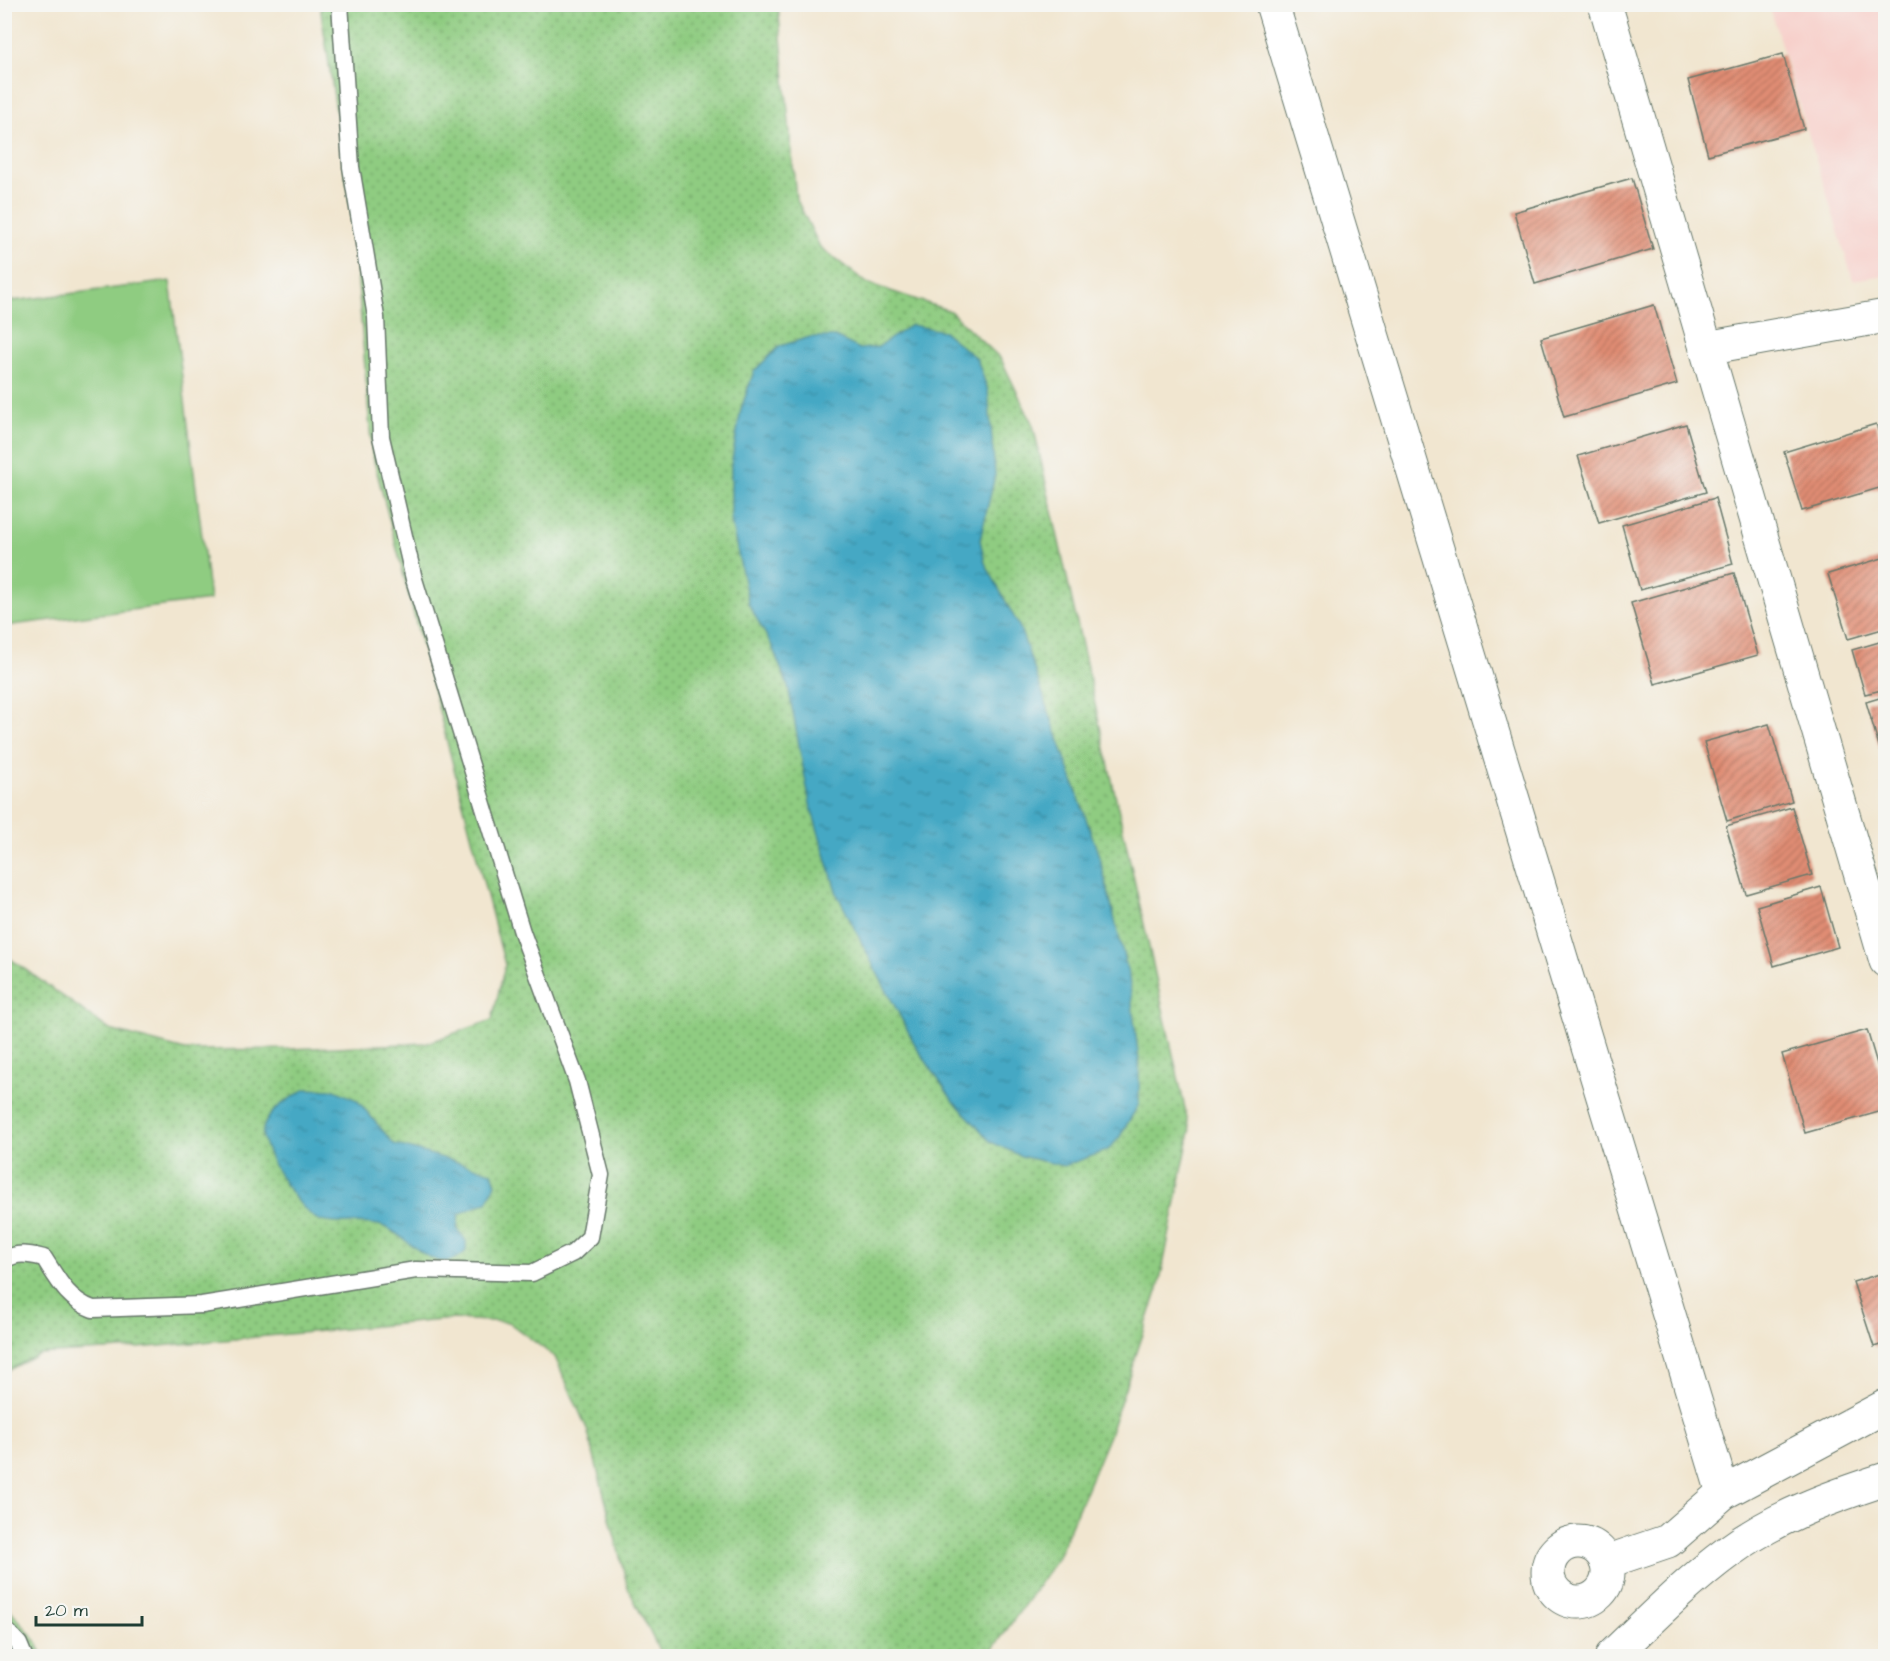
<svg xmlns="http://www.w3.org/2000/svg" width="1890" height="1661" font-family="'Architects Daughter',sans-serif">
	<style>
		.built { fill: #f7d0cb }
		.grass { fill: url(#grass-dots); stroke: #57845a; stroke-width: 1.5 }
		.garden { fill: #8fcc81; stroke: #57845a; stroke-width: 1.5 }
		.water { fill: url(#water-ripples); stroke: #32727c; stroke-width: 1.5 }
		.building { fill: url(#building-hatch) }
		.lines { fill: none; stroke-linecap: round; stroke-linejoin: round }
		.lane-casing { stroke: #68786b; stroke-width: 19 }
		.street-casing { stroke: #68786b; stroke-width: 35 }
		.lane { stroke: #fff; stroke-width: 16 }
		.street { stroke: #fff; stroke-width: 33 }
	</style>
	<defs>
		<pattern id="grass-dots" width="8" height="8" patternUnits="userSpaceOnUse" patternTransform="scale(1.5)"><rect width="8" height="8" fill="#8fcc81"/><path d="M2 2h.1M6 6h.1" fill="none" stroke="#74a76a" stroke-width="1.8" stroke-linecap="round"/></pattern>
		<pattern id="water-ripples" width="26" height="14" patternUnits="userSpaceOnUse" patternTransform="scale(1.5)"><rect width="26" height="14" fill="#44a8c4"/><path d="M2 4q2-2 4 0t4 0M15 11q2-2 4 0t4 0" fill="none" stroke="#388aa0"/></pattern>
		<pattern id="building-hatch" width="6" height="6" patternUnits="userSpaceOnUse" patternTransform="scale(1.5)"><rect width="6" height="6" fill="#e08c73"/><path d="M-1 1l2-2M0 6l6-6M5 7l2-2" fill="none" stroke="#b5745f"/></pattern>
	</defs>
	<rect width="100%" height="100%" fill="#f6f6f2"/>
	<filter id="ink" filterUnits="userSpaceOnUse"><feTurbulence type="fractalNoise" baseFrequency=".0167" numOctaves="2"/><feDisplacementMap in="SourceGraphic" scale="12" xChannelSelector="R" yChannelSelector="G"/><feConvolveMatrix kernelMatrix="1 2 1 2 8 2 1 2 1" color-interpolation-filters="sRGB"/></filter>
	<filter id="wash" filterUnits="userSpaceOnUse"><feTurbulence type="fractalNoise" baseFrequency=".008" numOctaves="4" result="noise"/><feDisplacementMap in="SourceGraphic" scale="24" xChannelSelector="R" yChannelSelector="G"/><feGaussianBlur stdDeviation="1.35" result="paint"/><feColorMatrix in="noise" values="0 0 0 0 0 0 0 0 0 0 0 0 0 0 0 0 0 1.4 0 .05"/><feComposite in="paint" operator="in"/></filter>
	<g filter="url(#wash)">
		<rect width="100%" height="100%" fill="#f1e6d0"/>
		<polygon class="built" points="1769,5 1885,5 1885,275 1853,280"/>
		<g class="grass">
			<polygon points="320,5 778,5 796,198 820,247 867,283 950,311 1001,359 1033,425 1190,1131 1159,1286 1110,1433 1057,1559 988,1656 662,1656 628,1588 587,1429 555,1357 508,1322 452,1319 138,1348 39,1354 5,1372 5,955 110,1030 185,1050 289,1049 427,1043 492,1020 505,965 372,453 353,222"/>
			<polygon points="4,1602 36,1641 43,1656 5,1656"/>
		</g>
		<polygon class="garden" points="170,281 210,600 5,626 5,302"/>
		<g class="water">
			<polygon points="911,325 943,331 977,359 988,391 995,475 980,540 985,563 1020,628 1100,859 1129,978 1139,1061 1139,1104 1119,1138 1108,1150 1064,1166 1021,1156 991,1142 951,1098 917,1048 873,965 837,894 810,804 788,686 771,644 749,605 731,521 731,465 741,409 754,371 780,346 810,337 835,337 860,349 878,347"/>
			<path d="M306 1089 335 1090 357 1100 394 1144 492 1172 496 1184 487 1202 459 1214 457 1228 466 1241V1251C437 1280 412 1240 387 1228 368 1219 335 1227 319 1220 300 1213 258 1148 263 1129 268 1110 290 1098 306 1089Z"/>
		</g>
		<g id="blocks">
			<g class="building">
				<polygon points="1783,54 1804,129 1708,155 1688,80"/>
				<polygon points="1632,178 1653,249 1535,284 1514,212"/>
				<polygon points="1654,305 1677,384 1564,417 1541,338"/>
				<polygon points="1686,424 1706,492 1599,523 1578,456"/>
				<polygon points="1876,424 1886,454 1886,486 1802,511 1784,452"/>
				<polygon points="1715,498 1733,564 1640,590 1622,525"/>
				<polygon points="1886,557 1886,628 1848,639 1828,574"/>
				<polygon points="1734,573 1758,655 1655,684 1631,603"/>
				<polygon points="1886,640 1886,689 1865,694 1852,650"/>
				<polygon points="1886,696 1886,756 1882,756 1866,702"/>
				<polygon points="1769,724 1792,801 1727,821 1704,742"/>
				<polygon points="1792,807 1812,875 1746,894 1726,826"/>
				<polygon points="1821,887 1838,947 1774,966 1757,906"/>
				<polygon points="1867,1030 1886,1094 1886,1110 1805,1133 1782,1054"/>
				<polygon points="1886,1272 1886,1343 1874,1347 1853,1282"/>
			</g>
		</g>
	</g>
	<g filter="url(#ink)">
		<use href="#blocks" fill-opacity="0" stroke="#68786b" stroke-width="1.5"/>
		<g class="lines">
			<g class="lane-casing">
				<g id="lane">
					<path d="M4 1261C16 1251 31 1255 44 1258 58 1280 68 1300 93 1309L202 1305 416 1270 532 1273 573 1253 590 1237 601 1175 577 1081 522 932 414 579 381 437 376 317 351 167 340 4"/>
					<polyline points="4,1628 19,1644 24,1656"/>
				</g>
			</g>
			<g class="street-casing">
				<g id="street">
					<polyline points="1272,4 1723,1493"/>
					<polyline points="1605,4 1886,961"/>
					<polyline points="1706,348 1886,316"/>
					<circle cx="1578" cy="1572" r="30"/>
					<polyline points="1606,1562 1668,1541 1723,1493 1886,1406"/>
					<path d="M1612 1656C1649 1621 1686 1583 1728 1552 1775 1517 1830 1497 1886 1479"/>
				</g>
			</g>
			<use href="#lane" class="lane"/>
			<use href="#street" class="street"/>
		</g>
	</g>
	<rect width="1890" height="1661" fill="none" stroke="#f6f6f2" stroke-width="24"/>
	<path d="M36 1616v9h106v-9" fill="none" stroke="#1f3d34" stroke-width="3"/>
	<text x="45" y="1616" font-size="18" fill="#1f3d34" stroke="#f6f6f2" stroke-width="4.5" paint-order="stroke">20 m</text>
</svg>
